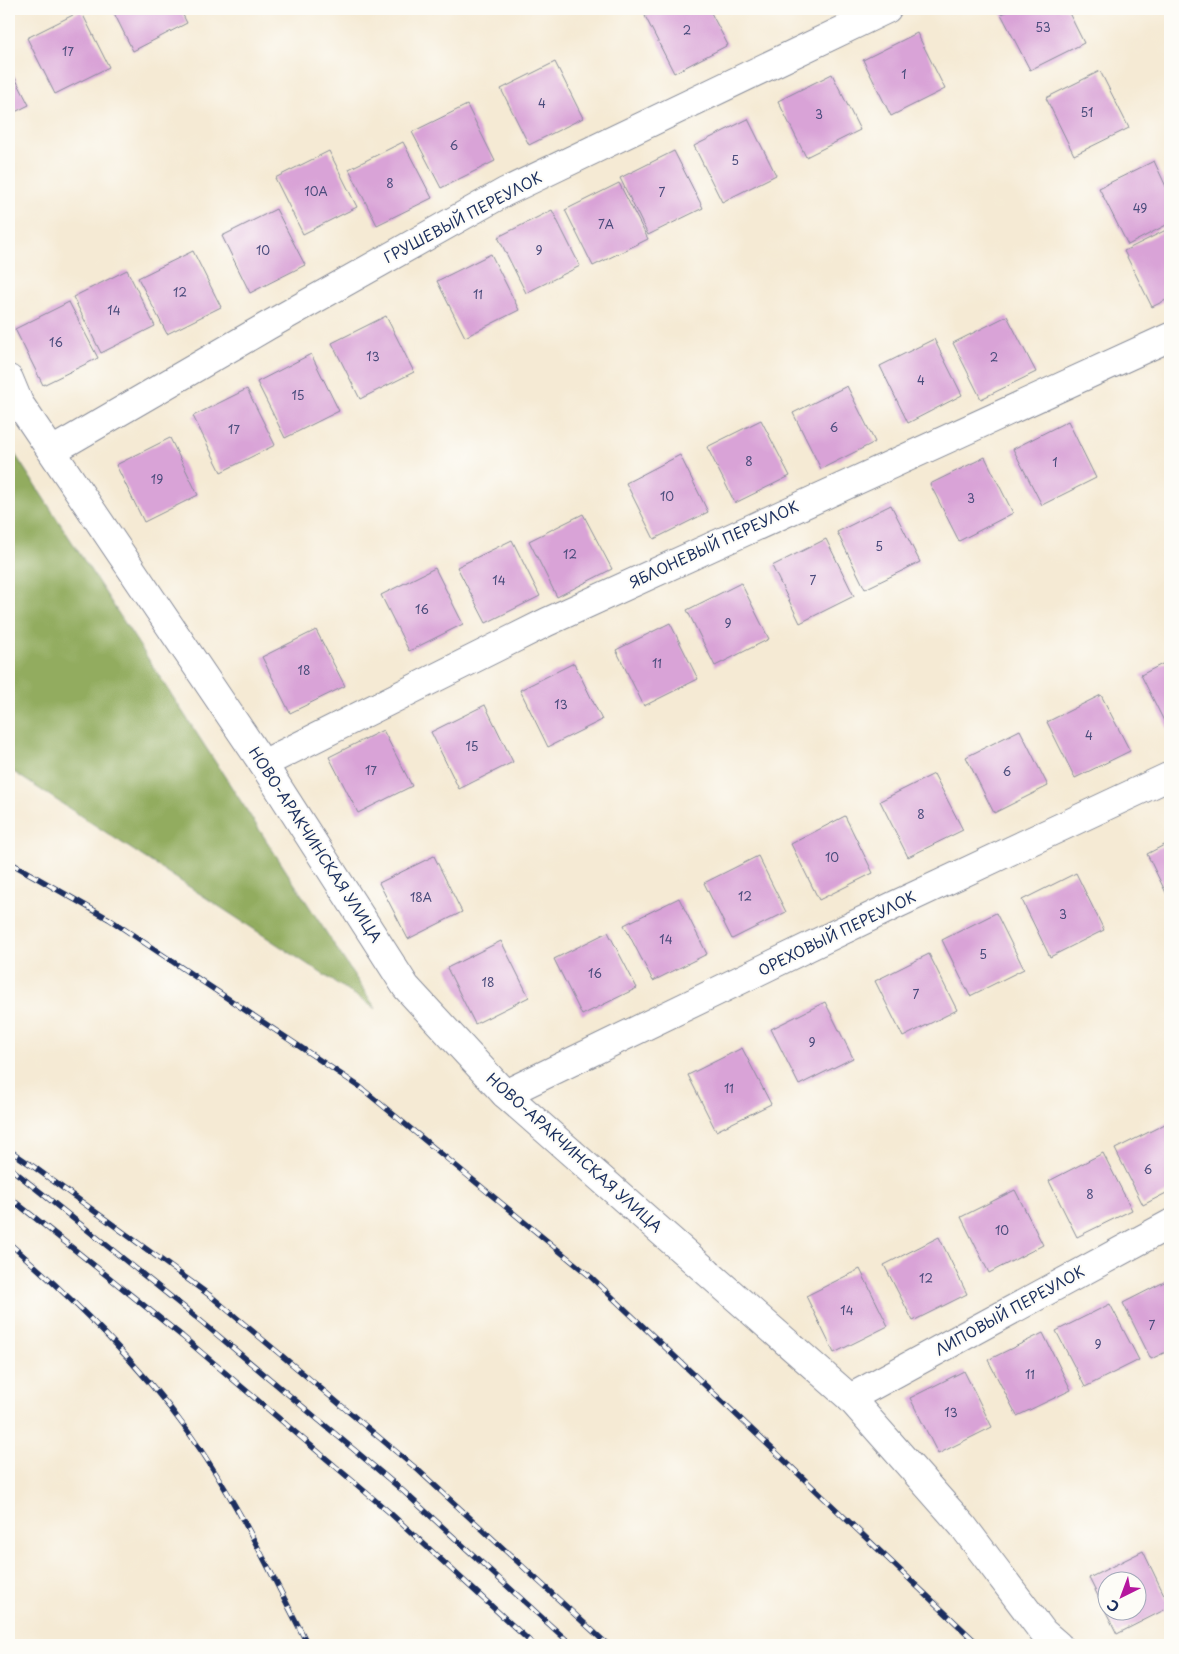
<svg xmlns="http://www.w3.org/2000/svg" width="1179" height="1654" font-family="'Playpen Sans',sans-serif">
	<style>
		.forest { fill: #92ac5f; stroke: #566e5e }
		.building { fill: #d9a3d7; fill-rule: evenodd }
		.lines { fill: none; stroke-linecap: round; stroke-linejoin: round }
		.minor-casing { stroke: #888c99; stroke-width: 30 }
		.minor { stroke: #fff; stroke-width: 28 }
		.rail-casing { stroke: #1b2f5e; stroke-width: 5.5 }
		.rail { stroke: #fdfcf7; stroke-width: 4; stroke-dasharray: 11; stroke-linecap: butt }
		.labels { text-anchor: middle; stroke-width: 4.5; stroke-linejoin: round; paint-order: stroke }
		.number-label { font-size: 12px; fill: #4a4c7c }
		.street-label { font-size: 15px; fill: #1b2f5e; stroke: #fdfcf7 }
	</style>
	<rect width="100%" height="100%" fill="#fdfcf7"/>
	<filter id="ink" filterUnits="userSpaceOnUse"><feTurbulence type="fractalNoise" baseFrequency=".02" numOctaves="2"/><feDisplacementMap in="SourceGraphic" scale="10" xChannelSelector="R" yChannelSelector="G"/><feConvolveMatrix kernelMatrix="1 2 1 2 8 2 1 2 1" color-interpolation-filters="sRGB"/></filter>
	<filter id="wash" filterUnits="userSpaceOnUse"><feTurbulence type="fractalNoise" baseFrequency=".0096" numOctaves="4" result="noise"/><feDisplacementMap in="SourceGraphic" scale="20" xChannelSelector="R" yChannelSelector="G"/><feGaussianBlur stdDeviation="1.12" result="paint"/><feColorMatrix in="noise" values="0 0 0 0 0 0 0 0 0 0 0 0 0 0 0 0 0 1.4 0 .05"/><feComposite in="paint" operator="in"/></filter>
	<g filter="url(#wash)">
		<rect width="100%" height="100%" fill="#f5ead4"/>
		<polygon class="forest" points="9,445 376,1009 9,769"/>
		<g id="blocks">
			<g class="building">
				<polygon points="112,9 180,9 187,23 133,51"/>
				<polygon points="660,9 709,9 728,45 674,73 645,16"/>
				<polygon points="1012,9 1067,9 1084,43 1030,70 1001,14"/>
				<polygon points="81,11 109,67 55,94 27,38"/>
				<polygon points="917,33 945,89 891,116 863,60"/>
				<polygon points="555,62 583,118 529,145 501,89"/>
				<polygon points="9,66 29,105 9,115"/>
				<polygon points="1100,71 1129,128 1074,155 1046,98"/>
				<polygon points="832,74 860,130 806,157 778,101"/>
				<polygon points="467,105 495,161 441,188 412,132"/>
				<polygon points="748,119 776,175 722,202 694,146"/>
				<polygon points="403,142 432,198 377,225 349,169"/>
				<polygon points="329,151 357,207 303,234 275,178"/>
				<polygon points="674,151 703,208 648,235 620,178"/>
				<polygon points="1154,161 1170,195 1170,223 1128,245 1099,188"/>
				<polygon points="619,183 648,239 593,266 565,210"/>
				<polygon points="276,209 305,265 250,293 222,236"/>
				<polygon points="552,210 580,266 526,293 498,237"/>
				<polygon points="1170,228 1170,298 1152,307 1124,251"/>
				<polygon points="193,251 221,307 167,334 138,278"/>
				<polygon points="491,254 519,310 465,337 437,281"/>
				<polygon points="127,270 155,326 101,353 73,297"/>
				<polygon points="69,302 98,358 43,385 15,329"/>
				<polygon points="386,316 414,372 360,399 332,343"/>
				<polygon points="1007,316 1036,372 981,399 953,343"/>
				<polygon points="934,339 962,395 908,423 880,366"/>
				<polygon points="311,354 339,411 285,438 257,382"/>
				<polygon points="847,386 875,442 821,469 793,413"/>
				<polygon points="247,389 275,445 221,472 193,416"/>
				<polygon points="761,420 790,476 735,503 707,447"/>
				<polygon points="1068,421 1096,478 1042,505 1013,449"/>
				<polygon points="170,438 198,495 144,522 116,465"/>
				<polygon points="680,455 708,512 654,539 626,483"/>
				<polygon points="985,457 1013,513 959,541 930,484"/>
				<polygon points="891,505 920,562 865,589 837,532"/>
				<polygon points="583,514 612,569 557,597 529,541"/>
				<polygon points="826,539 854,596 800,623 772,566"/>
				<polygon points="512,540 540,596 486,623 457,567"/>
				<polygon points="435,568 463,624 409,651 381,595"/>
				<polygon points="741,583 769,639 715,666 687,610"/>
				<polygon points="670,623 698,679 644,706 616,650"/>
				<polygon points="316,630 345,686 290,713 262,657"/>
				<polygon points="1170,660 1170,731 1169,731 1141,675"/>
				<polygon points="574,663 602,720 548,747 520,690"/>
				<polygon points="1101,695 1130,751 1075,778 1047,722"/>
				<polygon points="485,705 513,762 459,789 431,732"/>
				<polygon points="383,730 412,786 358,813 329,757"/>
				<polygon points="1020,730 1048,786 994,813 966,757"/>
				<polygon points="934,774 963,830 908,857 880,801"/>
				<polygon points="845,816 873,873 819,900 791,844"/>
				<polygon points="1170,842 1170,901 1147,854"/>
				<polygon points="434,856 462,912 408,939 379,883"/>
				<polygon points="758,856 786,912 732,939 704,883"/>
				<polygon points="1076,873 1104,930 1050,957 1022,900"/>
				<polygon points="679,898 707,954 653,981 624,925"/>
				<polygon points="996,913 1024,969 970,996 942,940"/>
				<polygon points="608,932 637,988 582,1015 554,959"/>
				<polygon points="501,941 529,997 475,1024 447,968"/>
				<polygon points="929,954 957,1010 903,1037 875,981"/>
				<polygon points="825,1002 853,1058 799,1085 771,1029"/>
				<polygon points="742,1048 771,1104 716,1131 688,1075"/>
				<polygon points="1169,1122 1170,1125 1170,1191 1143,1205 1115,1149"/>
				<polygon points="1103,1153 1132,1210 1077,1237 1049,1181"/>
				<polygon points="1015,1190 1043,1245 989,1273 961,1217"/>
				<polygon points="939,1237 967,1294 913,1321 884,1265"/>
				<polygon points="860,1269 888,1326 834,1353 806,1296"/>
				<polygon points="1170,1279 1170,1350 1151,1359 1123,1303"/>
				<polygon points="1110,1304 1139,1360 1085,1387 1056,1331"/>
				<polygon points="1043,1333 1071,1390 1017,1416 988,1360"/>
				<polygon points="964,1371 992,1427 938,1454 910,1398"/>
				<path d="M1143 1551 1170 1607 1117 1634 1089 1578ZM1106 1582H1136V1612H1106Z"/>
			</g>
		</g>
	</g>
	<g filter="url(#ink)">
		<use href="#blocks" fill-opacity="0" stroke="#888c99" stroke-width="1"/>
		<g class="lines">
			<g class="minor-casing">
				<g id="minor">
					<polyline points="9,379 19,403 263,764 406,987 505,1094 850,1398 963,1526 1043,1632 1058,1645"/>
					<polyline points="52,451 269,325 505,192 887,9"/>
					<polyline points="263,764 547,622 1170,337"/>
					<polyline points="505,1094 895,905 1170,776"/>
					<polyline points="850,1398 1170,1224"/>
				</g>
			</g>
			<use href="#minor" class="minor"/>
			<g class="rail-casing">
				<g id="rail">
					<polyline points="9,862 109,919 360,1087 591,1277 979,1645"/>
					<polyline points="9,1150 34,1167 212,1297 418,1470 608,1645"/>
					<polyline points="9,1167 196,1317 402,1490 572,1645"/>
					<polyline points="9,1197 182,1336 389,1512 534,1645"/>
					<path d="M9 1243C75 1301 137 1361 189 1433 236 1499 271 1573 308 1645"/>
				</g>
			</g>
			<use href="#rail" class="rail"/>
		</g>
	</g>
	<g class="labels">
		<g class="number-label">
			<text x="1043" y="32">53</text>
			<text x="687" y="35">2</text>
			<text x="68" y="56">17</text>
			<text x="904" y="79">1</text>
			<text x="542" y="108">4</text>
			<text x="1087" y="117">51</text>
			<text x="819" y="119">3</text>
			<text x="454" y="150">6</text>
			<text x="735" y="165">5</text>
			<text x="390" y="188">8</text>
			<text x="316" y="196">10А</text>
			<text x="662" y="197">7</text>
			<text x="1140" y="213">49</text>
			<text x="606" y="229">7А</text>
			<text x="263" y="255">10</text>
			<text x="539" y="255">9</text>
			<text x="180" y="297">12</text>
			<text x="478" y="299">11</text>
			<text x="114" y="315">14</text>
			<text x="56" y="347">16</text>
			<text x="373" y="361">13</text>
			<text x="994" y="362">2</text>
			<text x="921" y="385">4</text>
			<text x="298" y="400">15</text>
			<text x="834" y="432">6</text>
			<text x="234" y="434">17</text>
			<text x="749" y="466">8</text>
			<text x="1055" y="467">1</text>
			<text x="157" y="484">19</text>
			<text x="667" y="501">10</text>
			<text x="971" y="503">3</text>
			<text x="879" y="551">5</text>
			<text x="570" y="559">12</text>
			<text x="499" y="585">14</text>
			<text x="813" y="585">7</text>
			<text x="422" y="614">16</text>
			<text x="728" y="628">9</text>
			<text x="657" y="668">11</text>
			<text x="304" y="675">18</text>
			<text x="561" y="709">13</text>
			<text x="1089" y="740">4</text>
			<text x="472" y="751">15</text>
			<text x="371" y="775">17</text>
			<text x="1007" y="776">6</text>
			<text x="921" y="819">8</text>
			<text x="832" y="862">10</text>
			<text x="745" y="901">12</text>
			<text x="421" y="902">18А</text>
			<text x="1063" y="919">3</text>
			<text x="666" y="944">14</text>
			<text x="983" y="959">5</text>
			<text x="595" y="978">16</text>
			<text x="488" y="987">18</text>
			<text x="916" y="999">7</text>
			<text x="812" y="1047">9</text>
			<text x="729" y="1093">11</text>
			<text x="1148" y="1174">6</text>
			<text x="1090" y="1199">8</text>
			<text x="1002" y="1235">10</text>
			<text x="926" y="1283">12</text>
			<text x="847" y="1315">14</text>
			<text x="1152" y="1330">7</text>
			<text x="1098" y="1349">9</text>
			<text x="1030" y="1379">11</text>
			<text x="951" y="1417">13</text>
		</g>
		<g class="street-label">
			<text transform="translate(463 218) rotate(-28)" y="5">ГРУШЕВЫЙ ПЕРЕУЛОК</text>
			<text transform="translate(714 545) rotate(-25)" y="5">ЯБЛОНЕВЫЙ ПЕРЕУЛОК</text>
			<text transform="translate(315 845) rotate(57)" y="5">НОВО-АРАКЧИНСКАЯ УЛИЦА</text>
			<text transform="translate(837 934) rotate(-26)" y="5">ОРЕХОВЫЙ ПЕРЕУЛОК</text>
			<text transform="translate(574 1153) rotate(42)" y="5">НОВО-АРАКЧИНСКАЯ УЛИЦА</text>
			<text transform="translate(1010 1311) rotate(-29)" y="5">ЛИПОВЫЙ ПЕРЕУЛОК</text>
		</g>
	</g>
	<rect width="1179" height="1654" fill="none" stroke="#fdfcf7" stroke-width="30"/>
	<g transform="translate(1122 1596) rotate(222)"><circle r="24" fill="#fdfcf7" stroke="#a3aaba"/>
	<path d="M0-4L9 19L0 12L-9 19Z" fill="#b5179e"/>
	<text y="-8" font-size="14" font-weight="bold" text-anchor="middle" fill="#1b2f5e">С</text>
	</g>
</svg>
